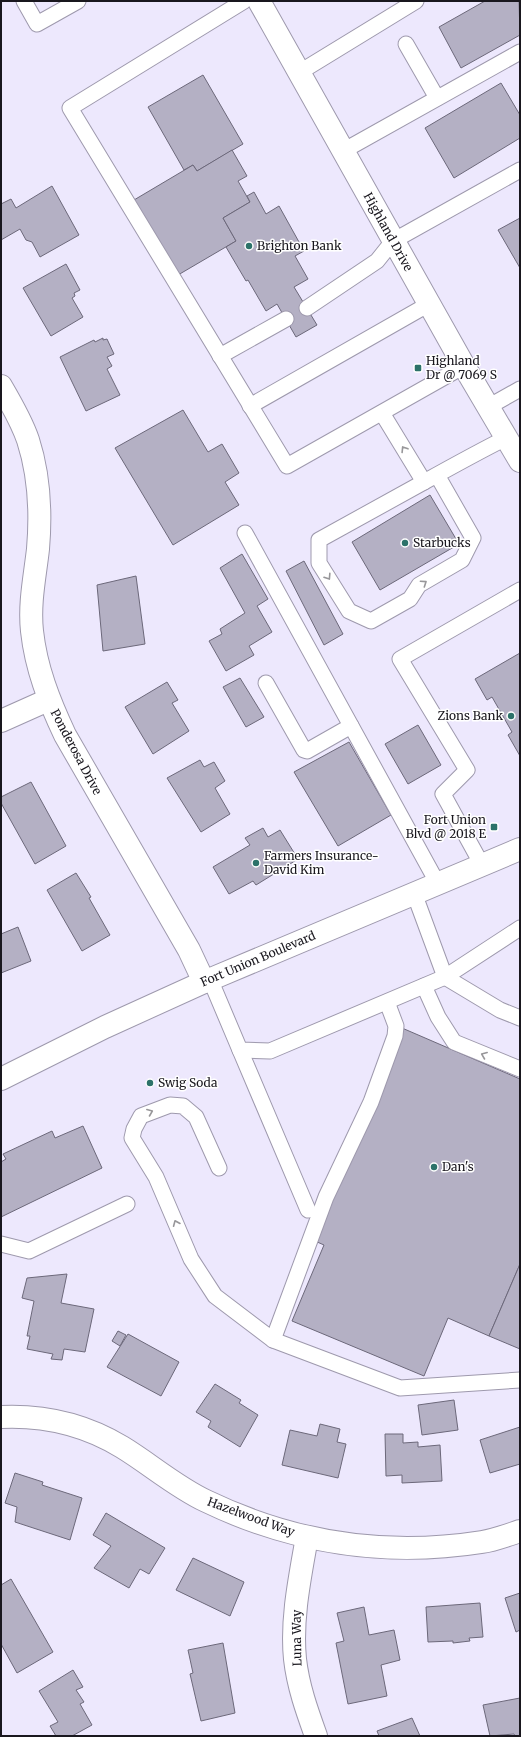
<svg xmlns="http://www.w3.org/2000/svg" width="521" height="1737" font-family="Merriweather,serif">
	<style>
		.building { fill: #b4b0c4; stroke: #6c687a }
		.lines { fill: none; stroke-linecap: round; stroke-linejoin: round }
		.service-casing { stroke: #9e99ad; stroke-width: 17 }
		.minor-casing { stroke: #9e99ad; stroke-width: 24 }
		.secondary-casing { stroke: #9e99ad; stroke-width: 24 }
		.primary-casing { stroke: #9e99ad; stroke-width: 24 }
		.service { stroke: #fff; stroke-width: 15 }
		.minor { stroke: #fff; stroke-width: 22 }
		.secondary { stroke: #fff; stroke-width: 22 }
		.primary { stroke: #fff; stroke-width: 22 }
		.oneway { stroke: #98979a }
		.poi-dot { fill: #2c7269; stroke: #fff; stroke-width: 1.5 }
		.labels { text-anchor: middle; stroke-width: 3; stroke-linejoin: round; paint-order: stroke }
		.street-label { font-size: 12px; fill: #19171e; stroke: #fff }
		.poi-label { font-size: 12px; fill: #19171e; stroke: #fff; text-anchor: start }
	</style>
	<rect width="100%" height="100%" fill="#ede8fd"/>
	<g class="building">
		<polygon points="485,1 519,1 520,35 461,68 439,27"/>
		<polygon points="203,75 243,144 197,171 193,165 184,170 148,107"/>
		<polygon points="501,83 520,115 520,138 454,178 425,128"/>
		<polygon points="232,150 247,176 238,181 250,202 223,218 236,241 178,275 134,200 193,165 197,171"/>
		<polygon points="52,186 79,235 40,257 32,242 26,240 20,229 1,240 1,204 11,199 16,208"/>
		<polygon points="254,192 266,214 279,206 304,251 295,256 308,279 294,287 317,325 296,337 277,304 266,311 248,280 246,281 226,247 236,241 223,218 250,202 247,196"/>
		<polygon points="520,218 520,268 498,230"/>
		<polygon points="66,264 80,290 74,293 75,296 72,298 83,317 51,336 23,288"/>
		<polygon points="103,338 103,340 107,339 114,354 107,357 112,366 107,369 120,395 86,411 60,357 94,340 95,342"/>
		<polygon points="183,410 208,452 222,444 239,473 225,482 239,505 173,545 115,448"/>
		<polygon points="430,495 459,544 380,590 352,542"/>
		<polygon points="242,554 268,599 257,606 272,632 249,646 254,655 226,671 209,641 222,634 220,629 245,613 220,568"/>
		<polygon points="304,561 343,634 324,645 286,571"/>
		<polygon points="136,576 145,644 103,651 97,585"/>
		<polygon points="520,653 520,756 508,735 512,732 492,697 487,700 475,679"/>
		<polygon points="240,678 264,717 246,727 223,687"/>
		<polygon points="167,682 178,700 172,703 189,731 153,754 125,707"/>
		<polygon points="418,725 441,765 408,784 385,744"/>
		<polygon points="349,742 391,815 338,846 294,772"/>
		<polygon points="200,760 204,767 214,762 225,781 215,788 230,814 201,832 167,778"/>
		<polygon points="31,782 66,846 35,864 1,803 1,797"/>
		<polygon points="263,828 268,837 280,830 298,859 256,885 253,881 229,894 213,867 250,845 245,838"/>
		<polygon points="76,873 91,897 89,898 110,935 82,951 47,890"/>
		<polygon points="18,927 31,961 1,973 1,934"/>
		<polygon points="402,1028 520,1079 520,1264 489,1336 448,1318 424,1376 292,1321 324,1245 315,1241"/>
		<polygon points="83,1126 102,1168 1,1217 1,1162 6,1159 3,1154 52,1131 55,1138"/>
		<polygon points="520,1264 520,1349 489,1336"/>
		<polygon points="67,1274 61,1303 94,1309 85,1352 64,1349 62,1360 51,1359 53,1354 27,1349 30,1336 27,1336 34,1301 22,1298 27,1278"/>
		<polygon points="118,1331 126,1335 120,1346 112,1341"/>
		<polygon points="128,1334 179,1362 161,1396 107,1367"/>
		<polygon points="215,1384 241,1400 239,1403 258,1415 240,1447 208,1427 211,1421 196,1412"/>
		<polygon points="454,1400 458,1430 422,1435 418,1405"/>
		<polygon points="320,1424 340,1429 337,1442 346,1444 338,1478 282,1465 290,1430 317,1436"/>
		<polygon points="520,1427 520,1464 490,1473 480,1440"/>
		<polygon points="385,1434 403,1434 403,1443 418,1442 418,1447 440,1445 442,1481 402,1483 402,1475 386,1476"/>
		<polygon points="15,1473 43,1482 42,1485 82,1498 70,1540 15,1522 17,1507 5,1503"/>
		<polygon points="106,1513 165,1548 149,1574 140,1569 129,1588 94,1568 111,1546 93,1535"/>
		<polygon points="193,1558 244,1582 230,1616 176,1590"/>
		<polygon points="11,1579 53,1652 17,1673 1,1644 1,1585"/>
		<polygon points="520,1593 520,1630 516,1632 505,1598"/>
		<polygon points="480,1603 483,1637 469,1638 470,1641 453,1643 453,1641 428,1642 426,1607"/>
		<polygon points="364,1607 369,1635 394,1630 400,1660 381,1665 387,1696 348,1704 336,1643 344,1641 337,1613"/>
		<polygon points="223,1643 235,1713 201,1721 190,1674 193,1673 188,1650"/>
		<polygon points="73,1670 83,1687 76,1690 84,1702 80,1704 92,1725 72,1736 56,1736 50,1726 58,1722 39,1691"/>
		<polygon points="520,1698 520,1736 515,1736 514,1734 490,1736 483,1705"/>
		<polygon points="412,1718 420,1736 379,1736 377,1731"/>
	</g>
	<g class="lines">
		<g class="service-casing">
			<g id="service">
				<polyline points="24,1 37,24 78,1"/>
				<polyline points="244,1 70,108 287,466 464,366"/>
				<polyline points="406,44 437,98"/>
				<polyline points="300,72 416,1"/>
				<polyline points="343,151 520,52"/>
				<polyline points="307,308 377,261 393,241 520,170"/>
				<polyline points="220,356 286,319"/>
				<polyline points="250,406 429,304"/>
				<polyline points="488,407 520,389"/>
				<polyline points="382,413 424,482"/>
				<path d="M437 475 473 538 462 560 419 585 410 599 371 621 349 611 319 563V540L424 482C451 467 478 452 506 438"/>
				<polyline points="245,533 438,884"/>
				<polyline points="266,683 304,750 307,751 351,726"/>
				<polyline points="482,865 443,794 467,770 400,659 520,590"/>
				<polyline points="414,893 445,977 500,1010 520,1018"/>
				<polyline points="210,979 240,1050 270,1051 445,977 520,928"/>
				<polyline points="424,986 438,1017 454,1042 520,1069"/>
				<polyline points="240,1050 308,1210"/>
				<polyline points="219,1168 196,1117 183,1106 170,1105 141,1116 134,1129 132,1138 156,1177 191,1259 215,1296 273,1340 400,1388 520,1380"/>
				<polyline points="1,1244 29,1251 127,1204"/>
				<polyline points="273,1340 326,1197 371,1102 395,1036 396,1026 387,1002"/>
			</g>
		</g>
		<g class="minor-casing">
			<g id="minor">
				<path d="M1 386C11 403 22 422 28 440 39 474 41 514 38 549 35 576 29 603 32 631 36 668 49 701 65 735L189 950 204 982"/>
				<polyline points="1,721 48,700"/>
				<path d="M1 1417C45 1415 84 1424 122 1447 150 1464 176 1487 206 1501 293 1543 387 1557 482 1542 495 1540 508 1535 520 1531"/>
				<path d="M307 1537C300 1577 291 1619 295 1659 298 1686 307 1711 316 1736"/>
			</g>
		</g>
		<g class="secondary-casing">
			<polyline id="secondary" points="1,1079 105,1027 204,982 520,849"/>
		</g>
		<g class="primary-casing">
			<polyline id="primary" points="259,1 464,366 520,461"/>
		</g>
		<use href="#service" class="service"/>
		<use href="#minor" class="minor"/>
		<use href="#secondary" class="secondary"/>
		<use href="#primary" class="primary"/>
	</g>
	<defs><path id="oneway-chevron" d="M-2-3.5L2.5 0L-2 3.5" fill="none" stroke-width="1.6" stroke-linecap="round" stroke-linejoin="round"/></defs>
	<g class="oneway">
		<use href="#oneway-chevron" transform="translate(404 449) rotate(-122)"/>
		<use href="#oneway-chevron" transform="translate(328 577) rotate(57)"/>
		<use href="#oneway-chevron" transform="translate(424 583) rotate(-34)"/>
		<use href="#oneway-chevron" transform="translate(484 1055) rotate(-158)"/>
		<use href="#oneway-chevron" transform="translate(150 1112) rotate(-22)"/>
		<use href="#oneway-chevron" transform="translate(176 1223) rotate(-113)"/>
	</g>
	<g class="poi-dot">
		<circle cx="249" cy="246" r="4"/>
		<rect x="414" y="364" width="8" height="8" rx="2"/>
		<circle cx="405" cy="543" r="4"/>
		<circle cx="511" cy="716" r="4"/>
		<rect x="490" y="823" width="8" height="8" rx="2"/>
		<circle cx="256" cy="863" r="4"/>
		<circle cx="150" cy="1083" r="4"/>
		<circle cx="434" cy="1167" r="4"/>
	</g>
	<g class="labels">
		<g class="street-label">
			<text transform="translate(388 232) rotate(61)" y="4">Highland Drive</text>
			<text transform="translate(76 752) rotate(62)" y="4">Ponderosa Drive</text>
			<text transform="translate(258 959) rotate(-23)" y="4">Fort Union Boulevard</text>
			<text transform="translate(251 1517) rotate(20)" y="4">Hazelwood Way</text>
			<text transform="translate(297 1638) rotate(-91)" y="4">Luna Way</text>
		</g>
		<g class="poi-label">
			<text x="257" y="250">Brighton Bank</text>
			<text x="426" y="365">Highland<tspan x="426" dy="14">Dr @ 7069 S</tspan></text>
			<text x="413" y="547">Starbucks</text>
			<text x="503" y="720" text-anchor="end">Zions Bank</text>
			<text x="486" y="824" text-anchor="end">Fort Union<tspan x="486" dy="14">Blvd @ 2018 E</tspan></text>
			<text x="264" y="860">Farmers Insurance-<tspan x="264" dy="14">David Kim</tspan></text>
			<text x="158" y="1087">Swig Soda</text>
			<text x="442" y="1171">Dan's</text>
		</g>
	</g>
	<rect width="521" height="1737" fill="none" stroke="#19171e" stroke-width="4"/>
</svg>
